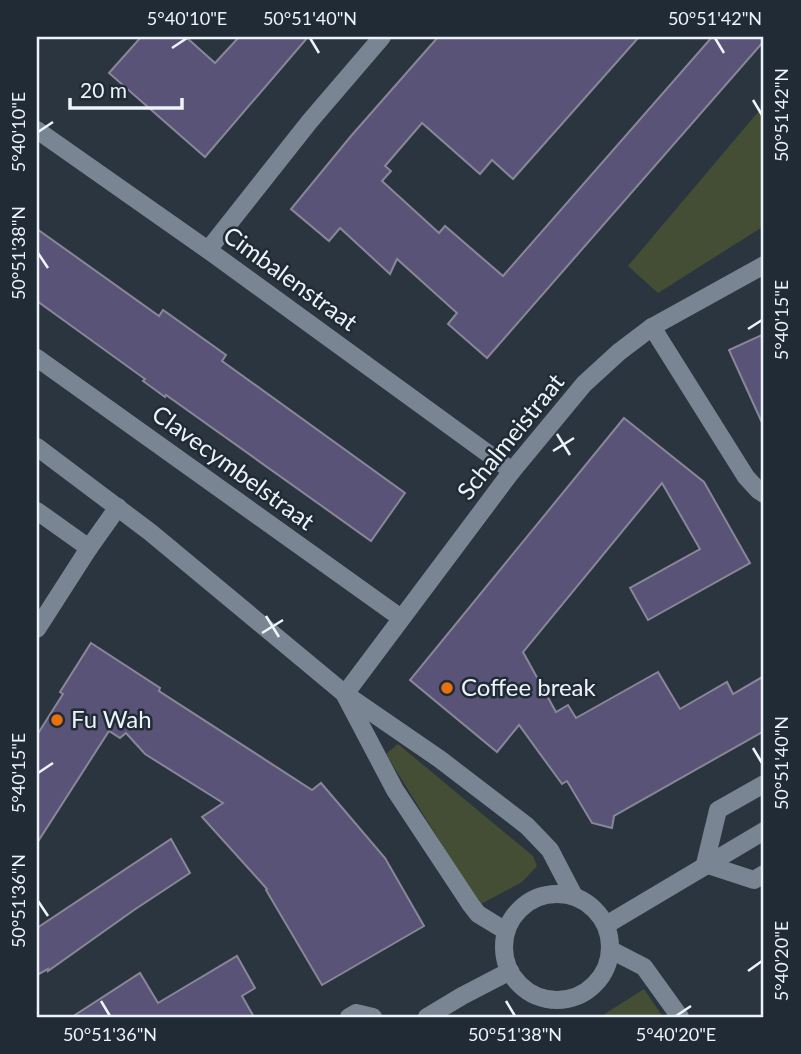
<svg xmlns="http://www.w3.org/2000/svg" width="801" height="1054" font-family="Lato,sans-serif">
	<style>
		.green { fill: #444e34 }
		.building { fill: #595378; stroke: #898797; stroke-width: 2 }
		.lines { fill: none; stroke-linecap: round; stroke-linejoin: round }
		.minor { stroke: #798592; stroke-width: 18 }
		.tertiary { stroke: #798592; stroke-width: 18 }
		.ticks { fill: none; stroke: #ecf3fa; stroke-width: 2.5 }
		.food-dot { fill: #e8710a; stroke: #212b36; stroke-width: 2.5 }
		.labels { text-anchor: middle; stroke-width: 5; stroke-linejoin: round; paint-order: stroke }
		.street-label { font-size: 24px; fill: #ecf3fa; stroke: #212b36 }
		.poi-label { font-size: 24px; fill: #ecf3fa; stroke: #212b36; text-anchor: start }
		.neatline { fill: none; stroke: #ecf3fa; stroke-width: 2.5 }
		.ticks-label { font-size: 18px; text-anchor: middle; fill: #ecf3fa }
	</style>
	<rect width="100%" height="100%" fill="#2b3540"/>
	<g class="green">
		<polygon points="764,105 764,226 658,293 628,266"/>
		<polygon points="398,744 533,856 537,866 522,882 479,905 386,754"/>
		<polygon points="644,989 663,1017 600,1017"/>
	</g>
	<g class="building">
		<polygon points="141,37 186,37 215,63 239,37 308,37 205,157 109,73"/>
		<polygon points="438,37 639,37 513,179 492,160 480,174 422,123 385,166 391,171 382,181 439,233 445,226 503,276 712,37 764,37 764,41 487,358 448,324 457,313 397,259 390,274 340,228 329,241 291,209 351,136"/>
		<polygon points="37,229 159,316 163,310 226,355 222,361 405,493 371,541 166,395 165,397 143,381 145,379 37,301"/>
		<polygon points="764,334 764,427 729,350"/>
		<polygon points="624,418 704,482 750,563 648,620 630,588 700,549 662,483 523,652 556,712 568,705 576,718 658,672 680,709 727,682 733,694 764,676 764,731 614,816 612,828 592,823 567,781 562,784 519,725 497,752 410,680"/>
		<polygon points="91,643 160,688 159,691 312,790 321,783 385,858 424,926 322,985 266,890 267,889 202,817 223,803 145,754 126,733 120,738 109,731 37,843 37,735 63,694 60,692"/>
		<polygon points="171,839 190,873 134,910 48,971 48,969 37,975 37,928"/>
		<polygon points="237,956 255,988 242,996 254,1017 72,1017 140,973 158,1003"/>
	</g>
	<g class="lines">
		<g class="minor">
			<polyline points="37,130 208,250 512,471"/>
			<polyline points="208,250 310,121 382,37"/>
			<polyline points="652,327 746,477 758,490 764,494"/>
			<polyline points="37,358 401,618"/>
			<polyline points="37,511 89,548"/>
			<polyline points="37,629 89,548 118,507"/>
			<polyline points="345,694 512,471 584,384 619,352 652,327 764,265"/>
			<polyline points="764,784 718,810 705,864 754,880 764,874"/>
			<polyline points="349,1017 356,1013 373,1017"/>
		</g>
		<g class="tertiary">
			<polyline points="37,447 150,532 345,694 441,760 527,826 550,850 574,896"/>
			<polyline points="346,697 395,790 471,905 478,914 506,931"/>
			<circle cx="557" cy="947" r="53"/>
			<polyline points="606,925 764,831"/>
			<polyline points="611,950 644,967 680,1017"/>
			<polyline points="427,1017 462,996 510,971"/>
		</g>
	</g>
	<path class="ticks" d="M310 38 319 53M715 38 724 53M172 48 187 38M753 100 762 115M38 132 53 122M38 253 48 268M748 329 762 320M557 434 570 455M553 451 574 438M266 616 279 637M262 633 283 620M753 748 762 763M38 773 53 763M38 901 48 916M748 971 762 961M101 1001 110 1016M506 1001 515 1016M676 1016 691 1006"/>
	<g class="food-dot">
		<circle cx="447" cy="688" r="7"/>
		<circle cx="57" cy="720" r="7"/>
	</g>
	<g class="labels">
		<g class="street-label">
			<text transform="translate(290 279) rotate(36)" y="8">Cimbalenstraat</text>
			<text transform="translate(511 437) rotate(-51)" y="8">Schalmeistraat</text>
			<text transform="translate(233 468) rotate(36)" y="8">Clavecymbelstraat</text>
		</g>
		<g class="poi-label">
			<text x="461" y="696">Coffee break</text>
			<text x="71" y="728">Fu Wah</text>
		</g>
	</g>
	<rect width="801" height="1054" fill="none" stroke="#212b36" stroke-width="77"/>
	<path d="M70 98v10h112v-10" fill="none" stroke="#ecf3fa" stroke-width="3.5"/>
	<text x="80" y="98" font-size="21" fill="#ecf3fa" stroke="#212b36" stroke-width="5" paint-order="stroke">20 m</text>
	<rect x="38" y="38" width="724" height="978" class="neatline"/>
	<g class="ticks-label">
		<text x="187" y="25">5°40'10"E</text>
		<text x="310" y="25">50°51'40"N</text>
		<text x="715" y="25">50°51'42"N</text>
		<text transform="translate(782 115) rotate(-90)" y="6">50°51'42"N</text>
		<text transform="translate(19 132) rotate(-90)" y="6">5°40'10"E</text>
		<text transform="translate(19 253) rotate(-90)" y="6">50°51'38"N</text>
		<text transform="translate(782 320) rotate(-90)" y="6">5°40'15"E</text>
		<text transform="translate(782 763) rotate(-90)" y="6">50°51'40"N</text>
		<text transform="translate(19 773) rotate(-90)" y="6">5°40'15"E</text>
		<text transform="translate(19 901) rotate(-90)" y="6">50°51'36"N</text>
		<text transform="translate(782 961) rotate(-90)" y="6">5°40'20"E</text>
		<text x="110" y="1041">50°51'36"N</text>
		<text x="515" y="1041">50°51'38"N</text>
		<text x="676" y="1041">5°40'20"E</text>
	</g>
</svg>
